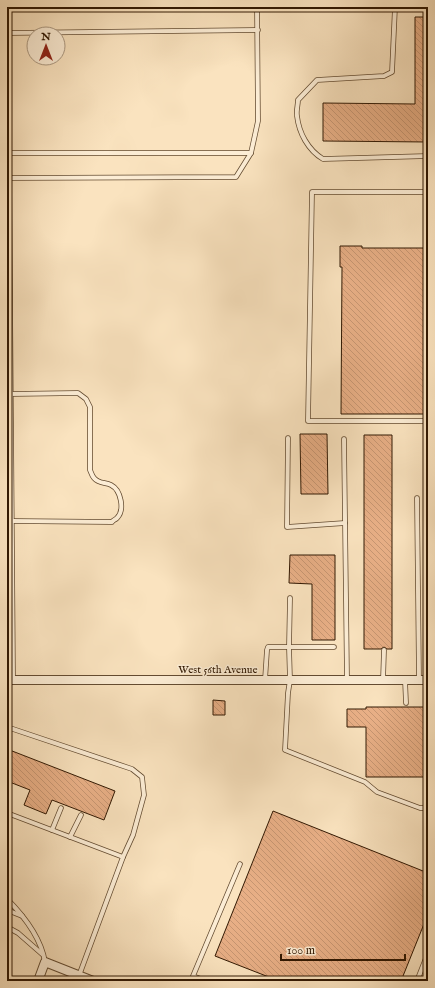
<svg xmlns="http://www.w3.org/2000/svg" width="435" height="988" font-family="'IM FELL English',serif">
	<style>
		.building { fill: url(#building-back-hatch); stroke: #311802 }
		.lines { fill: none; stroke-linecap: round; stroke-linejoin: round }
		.service-casing { stroke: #634b31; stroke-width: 5.5 }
		.minor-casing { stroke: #634b31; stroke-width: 10 }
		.service { stroke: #fcedd5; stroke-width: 4 }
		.minor { stroke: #fcedd5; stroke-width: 8 }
		.labels { text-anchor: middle; stroke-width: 3; stroke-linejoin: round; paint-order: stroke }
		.street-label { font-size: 11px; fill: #311802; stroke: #fcedd5 }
	</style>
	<defs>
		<pattern id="building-back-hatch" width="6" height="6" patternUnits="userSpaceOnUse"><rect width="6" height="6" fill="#e8af86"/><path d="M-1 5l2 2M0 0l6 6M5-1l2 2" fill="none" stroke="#c79672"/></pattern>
	</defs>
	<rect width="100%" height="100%" fill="#fae3bf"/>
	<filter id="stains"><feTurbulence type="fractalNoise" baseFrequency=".005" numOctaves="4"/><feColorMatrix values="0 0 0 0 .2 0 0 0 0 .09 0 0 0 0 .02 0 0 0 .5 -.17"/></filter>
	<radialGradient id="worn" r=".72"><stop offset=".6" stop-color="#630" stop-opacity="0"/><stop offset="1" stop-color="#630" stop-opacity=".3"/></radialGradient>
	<g class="building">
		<polygon points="415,17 428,17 428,142 323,141 323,103 415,104"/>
		<polygon points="340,246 362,246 362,248 428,248 428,414 341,414 342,267 340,267"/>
		<polygon points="300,434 327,434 328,494 301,494"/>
		<polygon points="364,435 392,435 392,649 387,649 384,647 381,649 364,649"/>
		<polygon points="290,555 335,555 335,640 312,640 312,584 289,583"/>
		<polygon points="213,700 225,701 225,715 213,715"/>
		<polygon points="366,707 428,707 428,777 366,777 366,727 347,727 347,709 366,709"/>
		<polygon points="7,749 115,791 104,820 52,800 46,814 24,805 30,790 7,781"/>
		<polygon points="273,811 428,873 428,914 401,981 279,981 215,956"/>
	</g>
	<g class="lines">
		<g class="service-casing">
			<g id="service">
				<polyline points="7,7 8,33 258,30"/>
				<path d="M395 7 392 72 384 76 317 80 298 100C298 105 296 111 297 116 299 133 308 150 323 159L428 156"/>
				<polyline points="8,33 13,680"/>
				<polyline points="9,153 251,153"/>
				<polyline points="7,178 236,177 251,153 258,121 257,7"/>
				<polyline points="428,192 312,192 308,421 428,421"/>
				<path d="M11 394 78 393 86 399 90 407V470C91 472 92 476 94 478 99 484 105 482 111 485 121 490 125 510 117 518 115 520 113 520 112 522L12 521"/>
				<polyline points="288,438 287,527 345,523"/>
				<polyline points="344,439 347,680"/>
				<polyline points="417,498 419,680"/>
				<polyline points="290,598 289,647 290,680 288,693 285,750 365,782 377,792 420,808 428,808"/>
				<polyline points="265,680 267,650 268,647 334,647"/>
				<polyline points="383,680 384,650"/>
				<polyline points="405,680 406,703"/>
				<polyline points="7,727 132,769 142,777 144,795 133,835 123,857"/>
				<polyline points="7,813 123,857 77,981"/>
				<polyline points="52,830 61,808"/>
				<polyline points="70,837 81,815"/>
				<path d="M7 899C24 916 41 938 45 962"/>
				<polyline points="7,910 22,916"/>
				<polyline points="7,927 18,933 42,954"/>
				<polyline points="206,981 193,976 240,864"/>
				<polyline points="417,981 428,953"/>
			</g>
		</g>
		<g class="minor-casing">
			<g id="minor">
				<polyline points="7,680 428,680"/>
				<polyline points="38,981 45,962 93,981"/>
			</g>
		</g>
		<use href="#service" class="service"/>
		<use href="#minor" class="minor"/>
	</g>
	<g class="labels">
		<g class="street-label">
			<text x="218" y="673">West 56th Avenue</text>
		</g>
	</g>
	<rect width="435" height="988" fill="none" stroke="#fae3bf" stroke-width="24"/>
	<rect x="8" y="8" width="419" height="972" fill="none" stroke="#311802" stroke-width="2"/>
	<rect x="12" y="12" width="411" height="964" fill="none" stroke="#311802"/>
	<g transform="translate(46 46)"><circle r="19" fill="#fcedd5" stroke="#ab9881"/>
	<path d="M0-3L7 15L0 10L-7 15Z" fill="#8f2418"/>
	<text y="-6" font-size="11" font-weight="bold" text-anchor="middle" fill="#311802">N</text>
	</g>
	<path d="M281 954v6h124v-6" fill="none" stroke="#311802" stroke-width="2"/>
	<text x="287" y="954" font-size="12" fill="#311802" stroke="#fcedd5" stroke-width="3" paint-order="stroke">100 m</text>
	<rect width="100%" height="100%" filter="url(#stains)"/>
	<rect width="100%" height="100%" fill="url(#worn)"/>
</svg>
